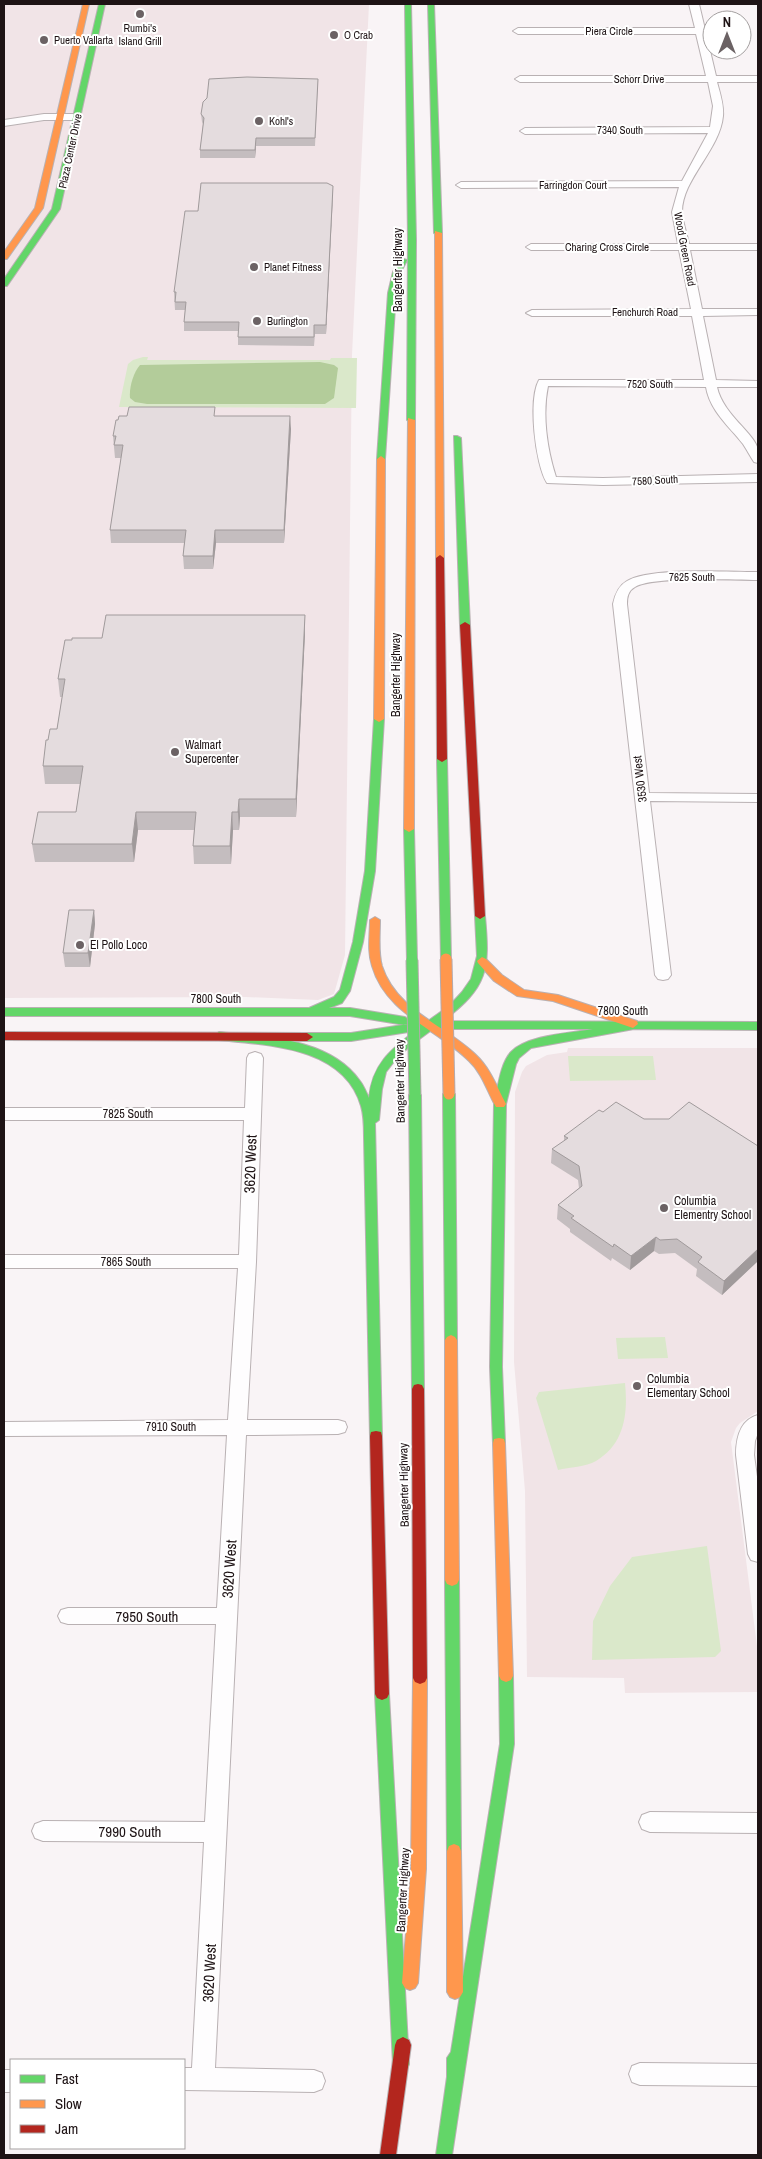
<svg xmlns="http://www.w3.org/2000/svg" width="762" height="2159" font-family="'Archivo Narrow',sans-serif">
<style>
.built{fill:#f1e4e7}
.green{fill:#dae8ca}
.water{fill:#b3cc9a}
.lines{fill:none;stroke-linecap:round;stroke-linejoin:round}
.street-casing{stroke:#b9b1b3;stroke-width:2}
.fast-casing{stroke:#b9b1b3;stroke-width:2}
.slow-casing{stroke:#b9b1b3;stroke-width:2}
.jam-casing{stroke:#b9b1b3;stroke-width:2}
.street{fill:#fefdfe;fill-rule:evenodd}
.fast{fill:#63d668;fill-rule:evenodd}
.slow{fill:#ff974d;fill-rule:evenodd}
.jam{fill:#b3261e;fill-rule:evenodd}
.fast-bridge-casing{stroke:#b5aaad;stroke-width:13;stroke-linecap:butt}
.slow-bridge-casing{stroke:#b5aaad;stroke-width:13;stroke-linecap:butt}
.fast-bridge{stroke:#63d668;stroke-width:11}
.slow-bridge{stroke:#ff974d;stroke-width:11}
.wall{fill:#c4bdbf}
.shaded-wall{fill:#a09a9b}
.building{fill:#e4dcde;stroke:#a09a9b}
.poi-dot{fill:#6b6264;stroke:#fff;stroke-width:2}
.labels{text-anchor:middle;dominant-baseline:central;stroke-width:4;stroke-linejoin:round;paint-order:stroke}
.far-poi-label{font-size:11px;fill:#1e1315;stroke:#fff;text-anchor:start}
.far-street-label{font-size:11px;fill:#1e1315;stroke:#fff}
.street-label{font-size:12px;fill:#1e1315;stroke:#fff}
.poi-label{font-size:12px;fill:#1e1315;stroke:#fff;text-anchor:start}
.near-street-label{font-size:15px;fill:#1e1315;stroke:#fff}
</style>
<rect width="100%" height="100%" fill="#f9f4f6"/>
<!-- built -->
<path class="built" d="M4,4H369L352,355L345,955L334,994L318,1000L246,997L4,998Z
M568,1048H758V1411L740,1423L736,1428L731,1442L758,1654V1692L625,1693L624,1678L527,1677L525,1491L514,1362L515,1092L522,1072L526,1066L547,1055L567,1052Z"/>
<!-- green -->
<path class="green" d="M143,357H148L147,360H330L331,358H357L356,408L119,407L128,364L133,360Z
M568,1056H653L656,1080L570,1081Z
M665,1337L668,1358L618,1359L616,1338Z
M625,1383C628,1413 625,1444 596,1461C586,1467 569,1467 558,1470L536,1398L539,1392Z
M707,1546L721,1651L715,1657L592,1660L593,1621L610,1586L632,1557Z"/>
<!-- water -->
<path class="water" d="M320,362L334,365L338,368L334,398L325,404H147L135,402L130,398C129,388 133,373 140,365Z"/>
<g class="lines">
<!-- street casing -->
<g class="street-casing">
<path id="street" d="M689,4H699L716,76H758V82H717C720,93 724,105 723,116C720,150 681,180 682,213C683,223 687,234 689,244H758V250H690L702,309H758V315L703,316L716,380L758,381V387H717C723,415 755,433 758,450C759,454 758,459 758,463L754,462C750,456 747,450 743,444C729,426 710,411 706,387L548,386C542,415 547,449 556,477L603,478L758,474V482L603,485L547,483C535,464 528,399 539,380H704L692,316H532L526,313L532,310L691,309L679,250H531L526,247L531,244H678L672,212L679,187L461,188L456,185L461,182L682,181L708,133L525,134L520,131L525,128L710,127L713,106L708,82H520L515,79L520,76H706L696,34H518L513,31L518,28H695Z
M44,114H77L82,117L77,120H44L4,126V120Z
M758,572V580C733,580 652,576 635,587C628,591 627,597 627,604L649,793L758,794V802L650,801L671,975L668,979L663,980L658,979L655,975L613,604C615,595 618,586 627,581C649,567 728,572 758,572Z
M255,1052L261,1054L263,1058L256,1262L247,1420H338L345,1422L347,1427L345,1432L338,1434L246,1435L215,2068L314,2070L322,2073L325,2081L322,2089L314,2092L184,2090V2068H192L204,1842L43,1841L35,1838L32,1831L35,1824L43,1821L205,1822L216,1624H68L61,1622L58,1616L61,1610L68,1608H217L227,1435L4,1436V1422L228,1420L238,1268H4V1255H239L244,1120H4V1108H245L247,1058L249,1054Z
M758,1415V1433L755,1441L754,1455L758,1484V1562L751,1560L748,1554L736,1455C736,1438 740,1420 758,1415Z
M650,1812L758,1813V1833L650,1832L642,1829L639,1822L642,1815Z
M640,2063L758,2064V2086L640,2085L632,2082L629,2074L632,2066Z
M4,2070H11V2092H4Z"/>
</g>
<!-- fast casing -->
<g class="fast-casing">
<path id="fast" d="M99,4H105L60,209L7,286H4V279L52,209Z
M405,4H411L416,240L415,420L411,422L407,420L408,240Z
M428,4H434L442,233L438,235L434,233Z
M400,258L407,260L401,272L396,293L385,459L381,462L377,459L388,293L393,272Z
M454,436H457L461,438L470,625L465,628L460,625Z
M379,716L384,719L375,871L363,942L350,991L342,1003L329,1008H350L405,1017L410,1021L409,1024L405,1025L350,1016H4V1008H309L334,997L340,990L353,942L365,871L374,719Z
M442,756L447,759L451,959L446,963L441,959L437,759Z
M409,826L414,829L417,960L412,964L407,960L404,829Z
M480,913L485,916C490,970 488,987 443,1021L758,1022V1030L634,1029L531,1048L519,1058L516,1064L506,1104L502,1367L505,1443L504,1447L499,1448L494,1447L493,1443L490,1367L494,1104C498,1088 500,1064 511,1052C527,1035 571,1033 593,1029H433L410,1046L396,1059L386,1072L382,1089L379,1120L375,1123L382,1436L381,1440L376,1441L371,1440L370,1436L364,1137C364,1127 364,1116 361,1106C344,1047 269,1045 219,1040L213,1036L219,1032C266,1037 330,1038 360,1081C364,1086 366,1092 369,1098C372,1065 390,1050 415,1031L351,1041H307L301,1037L307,1033H351L428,1021L449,1006L462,992L471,979L477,956L475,916Z
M449,1090L455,1094L457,1340L455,1343H447L445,1340L443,1094Z
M415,1091L421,1095L424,1389L422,1393L418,1394L414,1393L412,1389L409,1095Z
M452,1574L457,1576L459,1580L461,1851L459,1856L454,1858L449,1856L447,1851L445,1580L447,1576Z
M506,1670L511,1672L513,1676L514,1744L452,2155H436L447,2077V2058L451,2052L500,1744L499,1676L501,1672Z
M382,1688L387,1690L389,1694L409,2064L407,2069L401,2072L395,2069L393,2064L375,1694L377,1690Z"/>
</g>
<!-- slow casing -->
<g class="slow-casing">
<path id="slow" d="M83,4H89L43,208L7,259H4V252L35,208Z
M435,231L442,233L444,558L440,561L436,558Z
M408,418L415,420L414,829L409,832L404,829Z
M381,456L385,459L384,719L379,722L374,719L377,459Z
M375,917L380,920C380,935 378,952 382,966C396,1010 445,1025 476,1055C490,1068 497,1087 506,1104L504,1107H496C487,1091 482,1073 469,1061C436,1028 386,1014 372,966C367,951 370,935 370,920Z
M482,957L486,959L502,975L524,990L558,995L637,1021L638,1024L633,1028L553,1001L517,996L494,981L478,963L477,961Z
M451,1335L455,1337L457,1340L459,1580L457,1584L452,1586L447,1584L445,1580V1340L447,1337Z
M499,1438L504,1439L505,1443L513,1676L511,1680L506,1682L501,1680L499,1676L493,1443L494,1439Z
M420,1672L425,1674L427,1678L426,1869L418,1983L415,1988L410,1990L405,1988L402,1983L411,1869L413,1678L415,1674Z
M454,1844L459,1846L461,1851L463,1992L460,1997L455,1999L450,1997L447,1992V1851L449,1846Z"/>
</g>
<!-- jam casing -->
<g class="jam-casing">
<path id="jam" d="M440,555L444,558L447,759L442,762L437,759L436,558Z
M465,622L470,625L485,916L480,919L475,916L460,625Z
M4,1032L307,1033L313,1037L307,1041L4,1040Z
M418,1384L422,1385L424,1389L427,1678L425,1682L420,1684L415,1682L413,1678L412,1389L414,1385Z
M376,1431L381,1432L382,1436L389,1694L387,1698L382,1700L377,1698L375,1694L370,1436L371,1432Z
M403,2037L409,2040L411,2045L396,2155H380L395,2045L397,2040Z"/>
</g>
<!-- street -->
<use href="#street" class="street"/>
<!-- fast -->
<use href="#fast" class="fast"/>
<!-- slow -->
<use href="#slow" class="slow"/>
<!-- jam -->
<use href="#jam" class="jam"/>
<!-- fast-bridge casing -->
<g class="fast-bridge-casing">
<path id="fast-bridge" d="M412,960L415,1095"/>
</g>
<!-- slow-bridge casing -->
<g class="slow-bridge-casing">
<path id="slow-bridge" d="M446,959L449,1094"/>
</g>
<!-- fast-bridge -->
<use href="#fast-bridge" class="fast-bridge"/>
<!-- slow-bridge -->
<use href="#slow-bridge" class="slow-bridge"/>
</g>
<!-- wall -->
<path class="wall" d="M318,79L315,146H256L255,158H200V150L203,124L202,122L201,114Z
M333,186L326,334H315L314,346L238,345V331H184V322L185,310H175L174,292L198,211Z
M215,416L291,429L284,543H216L213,569H184L183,556L184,543H111L110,530L121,458H115L113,436Z
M305,615V633L296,817H240L239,830H233L231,864H194L193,846L194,830H138L134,862H35L32,844L76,812L80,784H45L43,766L48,740L57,729L62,697H60L58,679L72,640L102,638Z
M94,910L95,924L90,967H65L63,953Z
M603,1112L644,1119L758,1146V1261L722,1295L696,1276L697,1269L675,1253L659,1254L654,1251L630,1270L612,1258L611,1261L570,1232V1229L557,1219L558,1205L579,1188L578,1180L551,1163L552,1149L564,1141V1136Z"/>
<!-- shaded-wall -->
<path class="shaded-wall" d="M256,138V146L255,158V150Z
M333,186V194L326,334V325Z
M290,416L291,429L284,543V530Z
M215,530L216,543L213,569V556Z
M305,615V633L296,817V799Z
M239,799L240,817L239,830L238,812Z
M136,812L138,830L134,862L132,844Z
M232,812L233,830L231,864L230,846Z
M94,910L95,924L90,967L88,953Z
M656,1237L654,1251L630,1270L631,1256Z
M758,1249V1261L722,1295L724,1281Z"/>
<!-- building -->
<path class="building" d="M247,77L318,79L315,138H256L255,150H200L204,118L201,114L203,102L207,98L209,79Z
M201,183H327L333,186L326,325H314V337H238L239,322H184L186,302H175L176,292H174L185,211H198Z
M129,407H215L214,416H290L284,530H215L213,556H183L186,530H110L123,445H114L116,436H113L116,420H118L119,416H127Z
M106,615H305L296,799H239L238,812H232L230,846H193L196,812H136L132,844H32L38,812H76L83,766H43L46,740H48L50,729H57L65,679H58L65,640H72V638H102Z
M69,910H94L88,953H63Z
M616,1102L644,1119H669L689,1102L758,1146V1249L724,1281L698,1262L702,1257L677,1239L660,1240L656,1237L631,1256L614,1244L613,1247L571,1218L574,1216L558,1205L582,1186L579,1166L552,1149L568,1138L564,1136L599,1110L603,1112Z"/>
<!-- markers -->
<g class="poi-dot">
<circle cx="140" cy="14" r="5"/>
<circle cx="334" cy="35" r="5"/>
<circle cx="44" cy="40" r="5"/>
<circle cx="259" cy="121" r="5"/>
<circle cx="254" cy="267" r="5"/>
<circle cx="257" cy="321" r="5"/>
<circle cx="175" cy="752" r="5"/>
<circle cx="80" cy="945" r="5"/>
<circle cx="664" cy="1208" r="5"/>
<circle cx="637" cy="1386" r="5"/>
</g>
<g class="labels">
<!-- far-poi labels -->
<g class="far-poi-label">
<text x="140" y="28" text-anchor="middle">Rumbi's<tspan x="140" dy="13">Island Grill</tspan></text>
<text x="344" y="35">O Crab</text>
<text x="54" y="40">Puerto Vallarta</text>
<text x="269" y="121">Kohl's</text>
<text x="264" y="267">Planet Fitness</text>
<text x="267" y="321">Burlington</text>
</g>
<!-- far-street labels -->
<g class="far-street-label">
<text x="609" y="31">Piera Circle</text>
<text x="639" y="79">Schorr Drive</text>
<text x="620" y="130">7340 South</text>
<text transform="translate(70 151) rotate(-78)">Plaza Center Drive</text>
<text x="573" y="185">Farringdon Court</text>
<text x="607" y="247">Charing Cross Circle</text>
<text transform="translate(685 249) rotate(79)">Wood Green Road</text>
<text x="645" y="312">Fenchurch Road</text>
<text x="650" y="384">7520 South</text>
<text transform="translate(655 480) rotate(-3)">7580 South</text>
<text x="692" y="577">7625 South</text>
</g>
<!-- street labels -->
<g class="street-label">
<text transform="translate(398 270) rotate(-90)">Bangerter Highway</text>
<text transform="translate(396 675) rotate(-90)">Bangerter Highway</text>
<text transform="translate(640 779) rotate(-97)">3530 West</text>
<text x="216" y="999">7800 South</text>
<text x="623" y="1011">7800 South</text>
<text transform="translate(400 1081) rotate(-91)">Bangerter Highway</text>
<text x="128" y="1114">7825 South</text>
<text x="126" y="1262">7865 South</text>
<text x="171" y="1427">7910 South</text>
<text transform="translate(404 1485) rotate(-91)">Bangerter Highway</text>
<text transform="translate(403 1890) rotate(-87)">Bangerter Highway</text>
</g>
<!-- poi labels -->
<g class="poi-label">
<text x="185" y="745">Walmart<tspan x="185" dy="14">Supercenter</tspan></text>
<text x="90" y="945">El Pollo Loco</text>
<text x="674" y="1201">Columbia<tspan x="674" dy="14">Elementry School</tspan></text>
<text x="647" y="1379">Columbia<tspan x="647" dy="14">Elementary School</tspan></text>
</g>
<!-- near-street labels -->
<g class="near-street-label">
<text transform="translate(250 1164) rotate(-88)">3620 West</text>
<text transform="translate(229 1569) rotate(-86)">3620 West</text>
<text x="147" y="1616">7950 South</text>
<text x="130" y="1831">7990 South</text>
<text transform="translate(209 1973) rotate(-87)">3620 West</text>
</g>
</g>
<!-- border -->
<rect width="762" height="2159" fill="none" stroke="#1e1315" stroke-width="10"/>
<!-- legend -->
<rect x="10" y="2059" width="175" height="90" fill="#ffffff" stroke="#a5a1a1"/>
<rect x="20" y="2075" width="25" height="8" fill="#63d668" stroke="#a5a1a1"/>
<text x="55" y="2084" font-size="15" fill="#1e1315">Fast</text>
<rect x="20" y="2100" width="25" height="8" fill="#ff974d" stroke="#a5a1a1"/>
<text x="55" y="2109" font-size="15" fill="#1e1315">Slow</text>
<rect x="20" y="2125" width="25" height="8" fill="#b3261e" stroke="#a5a1a1"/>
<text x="55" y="2134" font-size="15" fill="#1e1315">Jam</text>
<!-- north arrow -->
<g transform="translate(727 35)"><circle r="24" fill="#ffffff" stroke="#a5a1a1"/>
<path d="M0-4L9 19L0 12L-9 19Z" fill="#6b6264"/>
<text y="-8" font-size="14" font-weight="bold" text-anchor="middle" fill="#1e1315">N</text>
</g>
</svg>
